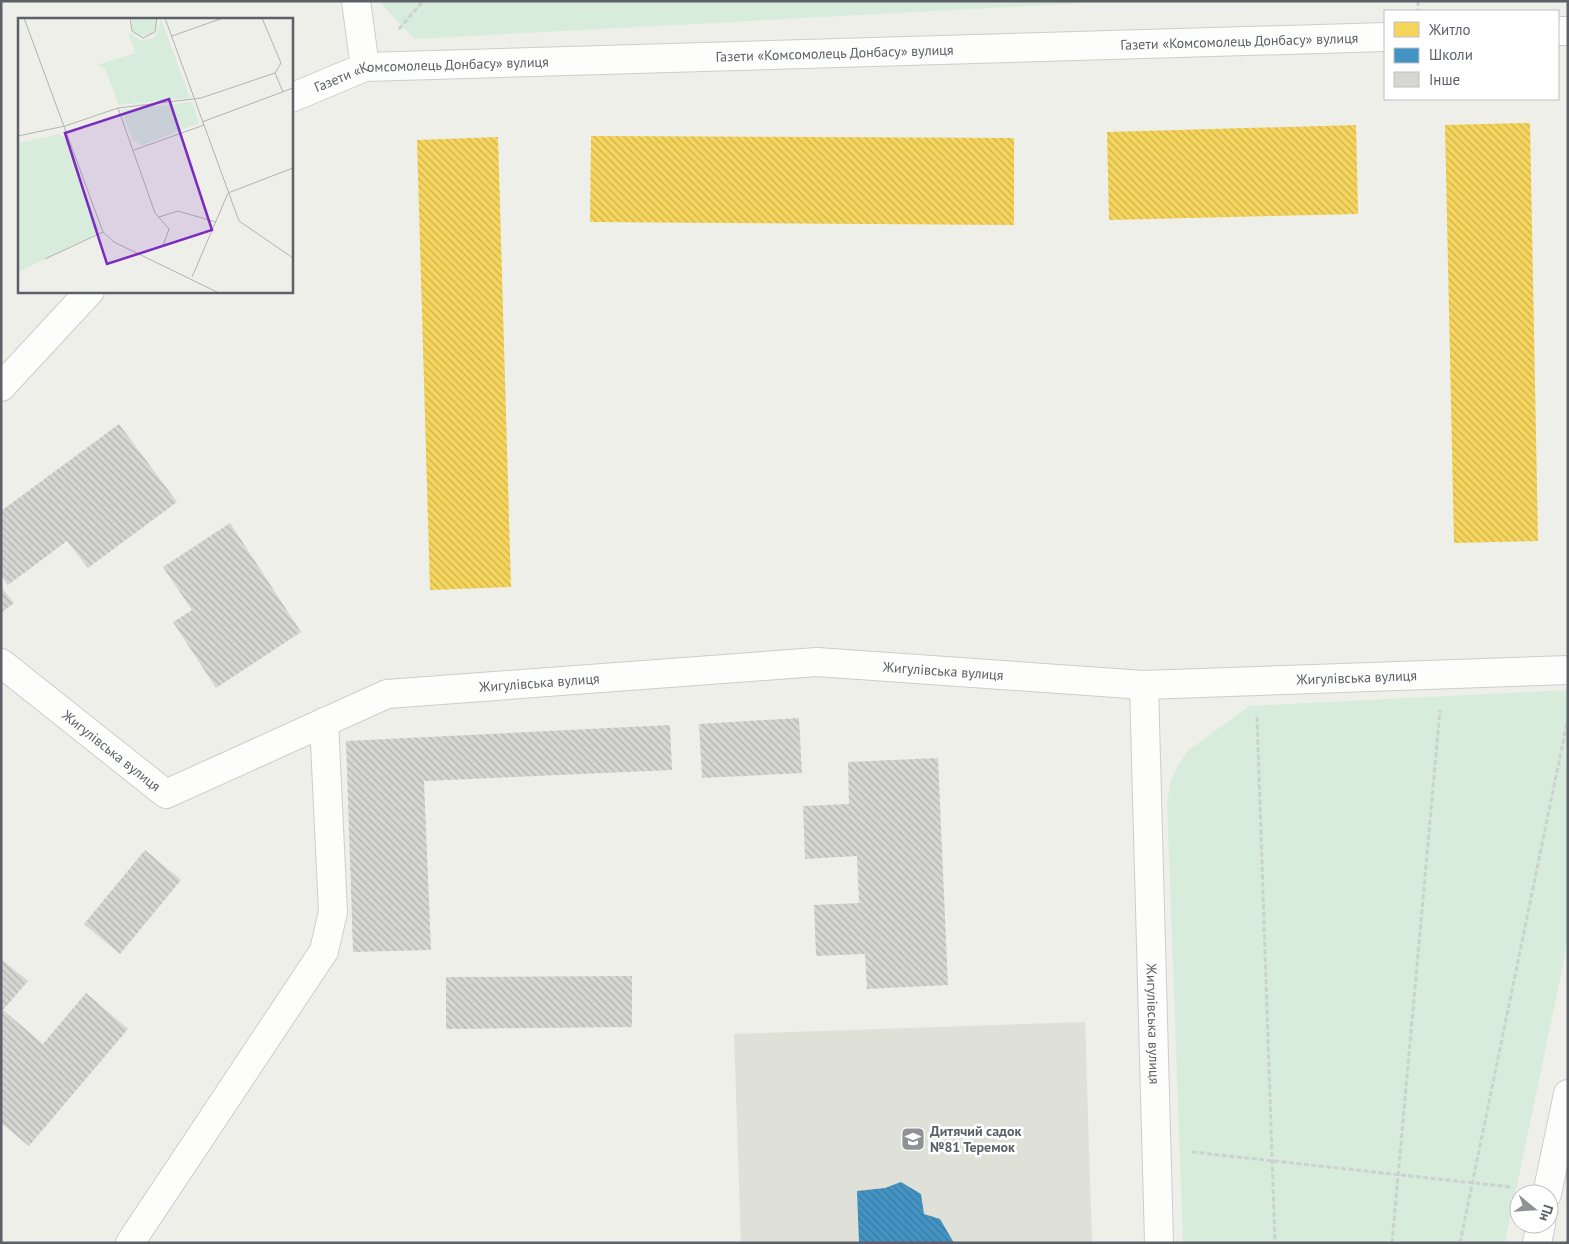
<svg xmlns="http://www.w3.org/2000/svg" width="1569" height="1244" font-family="'PT Sans',sans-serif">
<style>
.education{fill:#dfe0d8}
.park{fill:#d7ecdb}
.homes{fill:url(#homes-back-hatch)}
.schools{fill:url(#schools-back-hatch)}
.building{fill:url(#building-back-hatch)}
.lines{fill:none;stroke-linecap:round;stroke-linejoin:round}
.minor-casing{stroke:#cccdcc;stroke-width:30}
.path{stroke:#cdd1d0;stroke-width:3;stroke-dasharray:5 2.5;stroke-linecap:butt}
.minor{stroke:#fdfdfc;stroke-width:28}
.labels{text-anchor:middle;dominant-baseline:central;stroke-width:5;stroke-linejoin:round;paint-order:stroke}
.street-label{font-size:14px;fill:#5e6069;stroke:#fff}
.poi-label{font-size:14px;font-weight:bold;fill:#5e6069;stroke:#fff;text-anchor:start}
.inset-road{fill:none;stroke:#b1b2b2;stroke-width:1}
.view{fill:#7b2cbf;fill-opacity:0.15;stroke:#7b2cbf;stroke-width:2.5}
.inset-edge{fill:none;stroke:#5e6069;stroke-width:2.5}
</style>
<defs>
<pattern id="homes-back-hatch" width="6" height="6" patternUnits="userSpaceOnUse" patternTransform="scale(1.25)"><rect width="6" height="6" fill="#f6d55c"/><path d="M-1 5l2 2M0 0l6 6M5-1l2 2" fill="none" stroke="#cab050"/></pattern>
<pattern id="schools-back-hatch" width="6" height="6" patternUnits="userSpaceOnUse" patternTransform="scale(1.25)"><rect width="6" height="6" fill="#4393c3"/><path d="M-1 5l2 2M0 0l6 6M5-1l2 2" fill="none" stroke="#3b7ba2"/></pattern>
<pattern id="building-back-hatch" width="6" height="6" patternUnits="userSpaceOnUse" patternTransform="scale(1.25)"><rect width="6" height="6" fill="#d6d6d3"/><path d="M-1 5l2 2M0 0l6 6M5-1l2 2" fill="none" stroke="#b1b1af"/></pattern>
</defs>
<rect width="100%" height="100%" fill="#efefea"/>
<!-- education -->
<path class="education" d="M1085,1022L1092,1243H741L734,1034Z"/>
<!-- park -->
<path class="park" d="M379,1H1121L414,39Z
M1568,690V941L1505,1243H1183L1167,801L1171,781L1178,765L1189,750L1249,706Z"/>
<!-- homes -->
<path class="homes" d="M1530,123L1538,541L1454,543L1445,125Z
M1356,125L1358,214L1109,220L1107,132Z
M591,136L1014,138V225L590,222Z
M498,137L511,587L430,590L417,140Z"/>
<!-- schools -->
<path class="schools" d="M901,1182L921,1194L924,1214L940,1219L954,1243H859L857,1191L885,1188Z"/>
<!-- building -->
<path class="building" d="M119,424L177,502L88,568L67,541L8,585L1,576V511Z
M230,523L301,632L216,688L173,622L192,610L163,567Z
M1,587L14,603L1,613Z
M799,718L802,773L702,778L699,724Z
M670,725L672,770L424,781L431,950L353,952L346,741Z
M938,758L948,985L867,989L865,954L816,956L814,905L859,903L857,856L805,859L803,806L849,804L848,762Z
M145,850L181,880L120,954L84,924Z
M1,959L28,981L3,1010L43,1044L86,993L128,1029L29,1146L1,1123Z
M632,976V1027L446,1029V977Z"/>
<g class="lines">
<!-- minor casing -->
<g class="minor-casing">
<g id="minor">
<path d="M356,1L365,67"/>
<path d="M1558,31H1568"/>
<path id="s1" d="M291,98L365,67L1385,37"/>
<path d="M1,387L90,291"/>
<path id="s2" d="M1,663L166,794L387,694L817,662L1144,685L1568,670"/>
<path id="s3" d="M1144,685L1159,1243"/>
<path d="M1547,1194L1568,1094"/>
<path d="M130,1243L324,951L333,912L324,722"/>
<path d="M1537,1243L1541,1224"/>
</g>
</g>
<!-- path -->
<path class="path" d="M1418,1V11
M399,29L423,1
M1257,717L1275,1243
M1192,1152L1511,1187
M1392,1243L1440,710
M1460,1243L1568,718"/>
<!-- minor -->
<use href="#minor" class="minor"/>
</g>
<!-- icons -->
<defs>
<g id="school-square" transform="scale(1.25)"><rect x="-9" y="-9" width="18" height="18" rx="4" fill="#919296" stroke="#fff"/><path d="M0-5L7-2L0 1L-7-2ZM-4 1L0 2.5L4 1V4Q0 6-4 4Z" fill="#fff"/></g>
</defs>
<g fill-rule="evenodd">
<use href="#school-square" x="913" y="1139"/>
</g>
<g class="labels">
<!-- street labels -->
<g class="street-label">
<text stroke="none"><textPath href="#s1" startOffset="955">Газети «Комсомолець Донбасу» вулиця</textPath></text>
<text stroke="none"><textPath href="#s1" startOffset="550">Газети «Комсомолець Донбасу» вулиця</textPath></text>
<text stroke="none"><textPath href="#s1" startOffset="145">Газети «Комсомолець Донбасу» вулиця</textPath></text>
<text stroke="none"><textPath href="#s2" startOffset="1011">Жигулівська вулиця</textPath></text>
<text stroke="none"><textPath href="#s2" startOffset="1425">Жигулівська вулиця</textPath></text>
<text stroke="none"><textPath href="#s2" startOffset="606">Жигулівська вулиця</textPath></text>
<text stroke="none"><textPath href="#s2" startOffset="141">Жигулівська вулиця</textPath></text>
<text stroke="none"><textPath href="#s3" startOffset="339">Жигулівська вулиця</textPath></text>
</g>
<!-- poi labels -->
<g class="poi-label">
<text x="930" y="1131">Дитячий садок<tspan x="930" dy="16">№81 Теремок</tspan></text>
</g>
</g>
<!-- overview -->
<g transform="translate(18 18)">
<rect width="275" height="275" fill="#efefea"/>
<path d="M114,0H138L139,9L134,16L121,18L114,13Z" fill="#d7ecdb"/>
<path d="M143,1L172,80L101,87L87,51L79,47L117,35L110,14L121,22L133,21L138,17ZM174,84L181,105L125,127L115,123L103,92ZM41,116L46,119L81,211L79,216L0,254V125Z" fill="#d7ecdb"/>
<path class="inset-road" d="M6,0L85,214L96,224L201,275M112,0L114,13L125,20L137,14L139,0M147,0L221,203L275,240M244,0L263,45L257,55L265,74M154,18L205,0M100,90L137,195L151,211L145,228M184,104L275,70M0,118L47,108L100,90L183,80L257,55M116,132L186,107M141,199L160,193L198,204M27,241L85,214M174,259L210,175L275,150"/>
<path class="view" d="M151,81L194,212L89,246L47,115Z"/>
<rect width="275" height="275" class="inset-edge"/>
</g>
<!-- border -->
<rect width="1569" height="1244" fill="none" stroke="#5e6069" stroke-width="5"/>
<!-- legend -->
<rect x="1384" y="10" width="175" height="90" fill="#ffffff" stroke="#bfbfc3"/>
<rect x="1394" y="22" width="25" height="15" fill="#f6d55c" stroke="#bfbfc3"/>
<text x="1429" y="35" font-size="15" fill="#5e6069">Житло</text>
<rect x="1394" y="48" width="25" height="15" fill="#4393c3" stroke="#bfbfc3"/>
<text x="1429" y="60" font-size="15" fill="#5e6069">Школи</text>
<rect x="1394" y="72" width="25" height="15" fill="#d6d6d3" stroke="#bfbfc3"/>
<text x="1429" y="85" font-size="15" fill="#5e6069">Інше</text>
<!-- north arrow -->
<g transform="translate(1534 1209) rotate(108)"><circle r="24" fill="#ffffff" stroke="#bfbfc3"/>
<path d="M0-4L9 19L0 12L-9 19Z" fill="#919296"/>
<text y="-8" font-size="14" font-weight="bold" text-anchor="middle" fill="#5e6069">Пн</text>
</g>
</svg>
